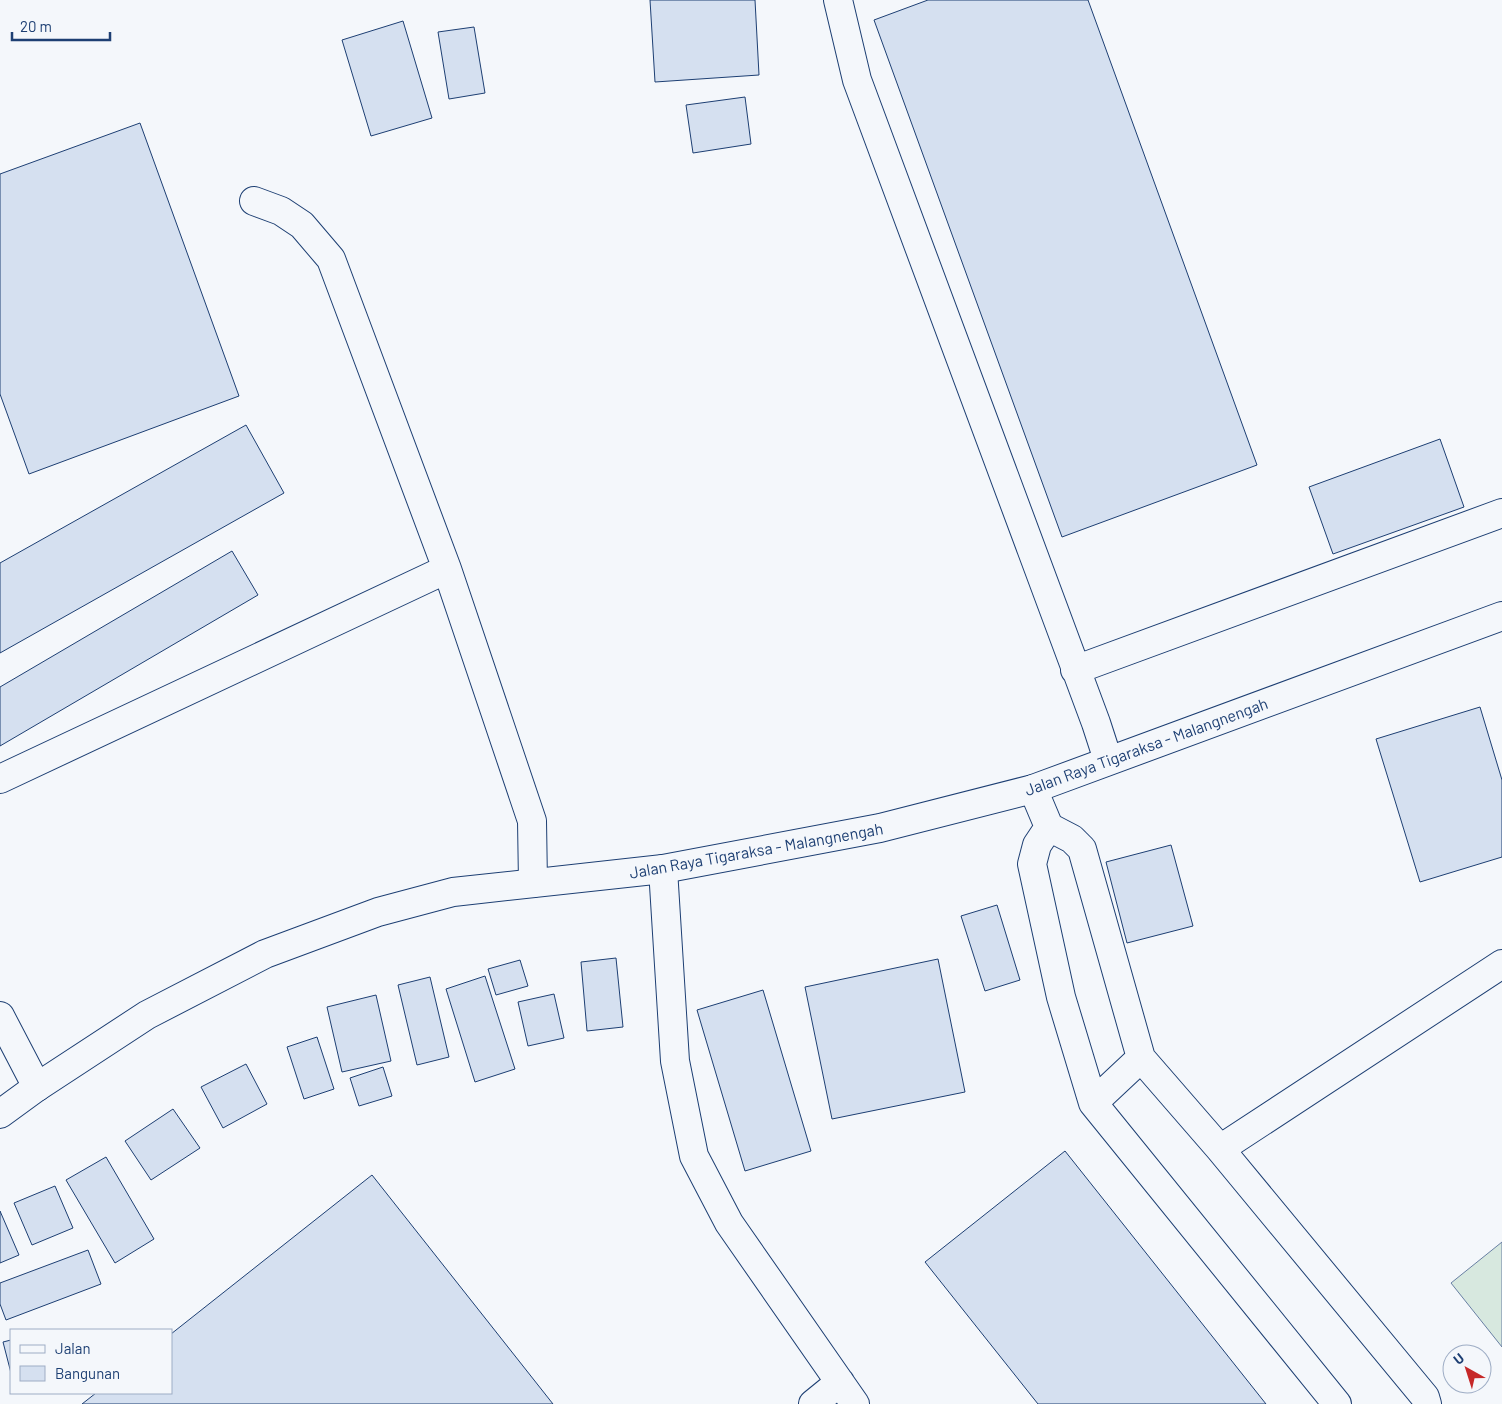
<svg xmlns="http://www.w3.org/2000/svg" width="1502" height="1404" font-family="Barlow,sans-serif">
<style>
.green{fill:#d7e8df;stroke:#687fa3}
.building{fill:#d5e0f0;stroke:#1d3f73}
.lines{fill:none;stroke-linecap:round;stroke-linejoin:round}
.minor-casing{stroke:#1d3f73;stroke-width:30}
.major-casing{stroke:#1d3f73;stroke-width:30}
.minor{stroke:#f4f7fb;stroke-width:28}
.major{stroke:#f4f7fb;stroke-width:28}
.labels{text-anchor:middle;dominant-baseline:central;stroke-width:4;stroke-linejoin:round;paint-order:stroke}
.street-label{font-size:16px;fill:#1d3f73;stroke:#f4f7fb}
</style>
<rect width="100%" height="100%" fill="#f4f7fb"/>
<!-- green -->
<path class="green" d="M1502,1242V1347L1451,1283Z"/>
<!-- building -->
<path class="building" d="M650,0H755L759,75L655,82Z
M928,0H1088L1257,465L1062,537L874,20Z
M403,21L432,118L371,136L342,40Z
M474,27L485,93L449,99L438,32Z
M745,97L751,144L693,153L686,105Z
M140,123L239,396L29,474L0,394V174Z
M246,425L284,493L0,653V563Z
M1440,439L1464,507L1333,554L1309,487Z
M232,551L258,595L0,746V687Z
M1480,707L1502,780V857L1420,882L1376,739Z
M1171,845L1193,926L1127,943L1106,862Z
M997,905L1020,980L985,991L961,916Z
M616,958L623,1027L587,1031L581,962Z
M938,959L965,1092L832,1119L805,987Z
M520,960L528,986L496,995L488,969Z
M485,976L515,1069L475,1082L446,989Z
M430,977L449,1057L417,1065L398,985Z
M763,990L811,1151L745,1171L697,1010Z
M554,994L564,1038L528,1046L518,1002Z
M376,995L391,1061L342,1072L327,1007Z
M317,1037L334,1089L304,1099L287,1047Z
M246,1064L267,1104L223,1128L201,1087Z
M383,1067L392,1096L359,1106L350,1078Z
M173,1109L200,1148L151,1180L125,1141Z
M1065,1151L1266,1404H1038L925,1262Z
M106,1157L154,1239L115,1263L66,1180Z
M372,1175L553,1404H82L96,1393H171V1334Z
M55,1186L73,1228L32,1245L14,1203Z
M0,1211L19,1255L0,1263Z
M88,1250L101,1284L6,1320L0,1304V1283Z
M11,1340V1373L3,1342Z"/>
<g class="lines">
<!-- minor casing -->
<g class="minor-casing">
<path id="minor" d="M838,0L857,80L1096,723L1108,760
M254,201L281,211L302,225L331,259L447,569L532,821L533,883
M1075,670L1502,513
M0,779L447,569
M1033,789L1049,827L1072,839L1082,849L1141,1058L1220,1149L1425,1397L1427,1404
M1049,827L1037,845L1032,864L1061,997L1093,1103L1337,1404
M663,869L675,1061L694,1156L729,1223L855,1404
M0,1016L37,1087
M1093,1103L1141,1058
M1220,1149L1502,964
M813,1404L840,1382"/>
</g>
<!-- major casing -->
<g class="major-casing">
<path id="major" d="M0,1114L37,1087L147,1015L265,954L378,912L453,892L663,869L880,828L1033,789L1502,616"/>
</g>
<!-- minor -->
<use href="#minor" class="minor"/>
<!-- major -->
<use href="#major" class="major"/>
</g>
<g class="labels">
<!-- street labels -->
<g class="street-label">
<text transform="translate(1146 746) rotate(-20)">Jalan Raya Tigaraksa - Malangnengah</text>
<text transform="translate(756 850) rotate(-10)">Jalan Raya Tigaraksa - Malangnengah</text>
</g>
</g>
<!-- legend -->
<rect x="10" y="1329" width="162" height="65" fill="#f4f7fb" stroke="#9eadc5"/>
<rect x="20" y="1345" width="25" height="8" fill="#f4f7fb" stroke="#9eadc5"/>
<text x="55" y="1354" font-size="15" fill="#1d3f73">Jalan</text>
<rect x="20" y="1366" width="25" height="15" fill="#d5e0f0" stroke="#9eadc5"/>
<text x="55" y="1379" font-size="15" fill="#1d3f73">Bangunan</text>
<!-- north arrow -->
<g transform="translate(1467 1369) rotate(321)"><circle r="24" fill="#f4f7fb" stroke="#9eadc5"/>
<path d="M0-4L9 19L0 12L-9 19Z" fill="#c62828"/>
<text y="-8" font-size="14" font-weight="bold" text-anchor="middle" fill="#1d3f73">U</text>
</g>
<!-- scale -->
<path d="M12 32v8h98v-8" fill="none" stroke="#1d3f73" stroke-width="2.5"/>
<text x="20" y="32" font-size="15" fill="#1d3f73" stroke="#f4f7fb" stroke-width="4" paint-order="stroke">20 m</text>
</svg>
